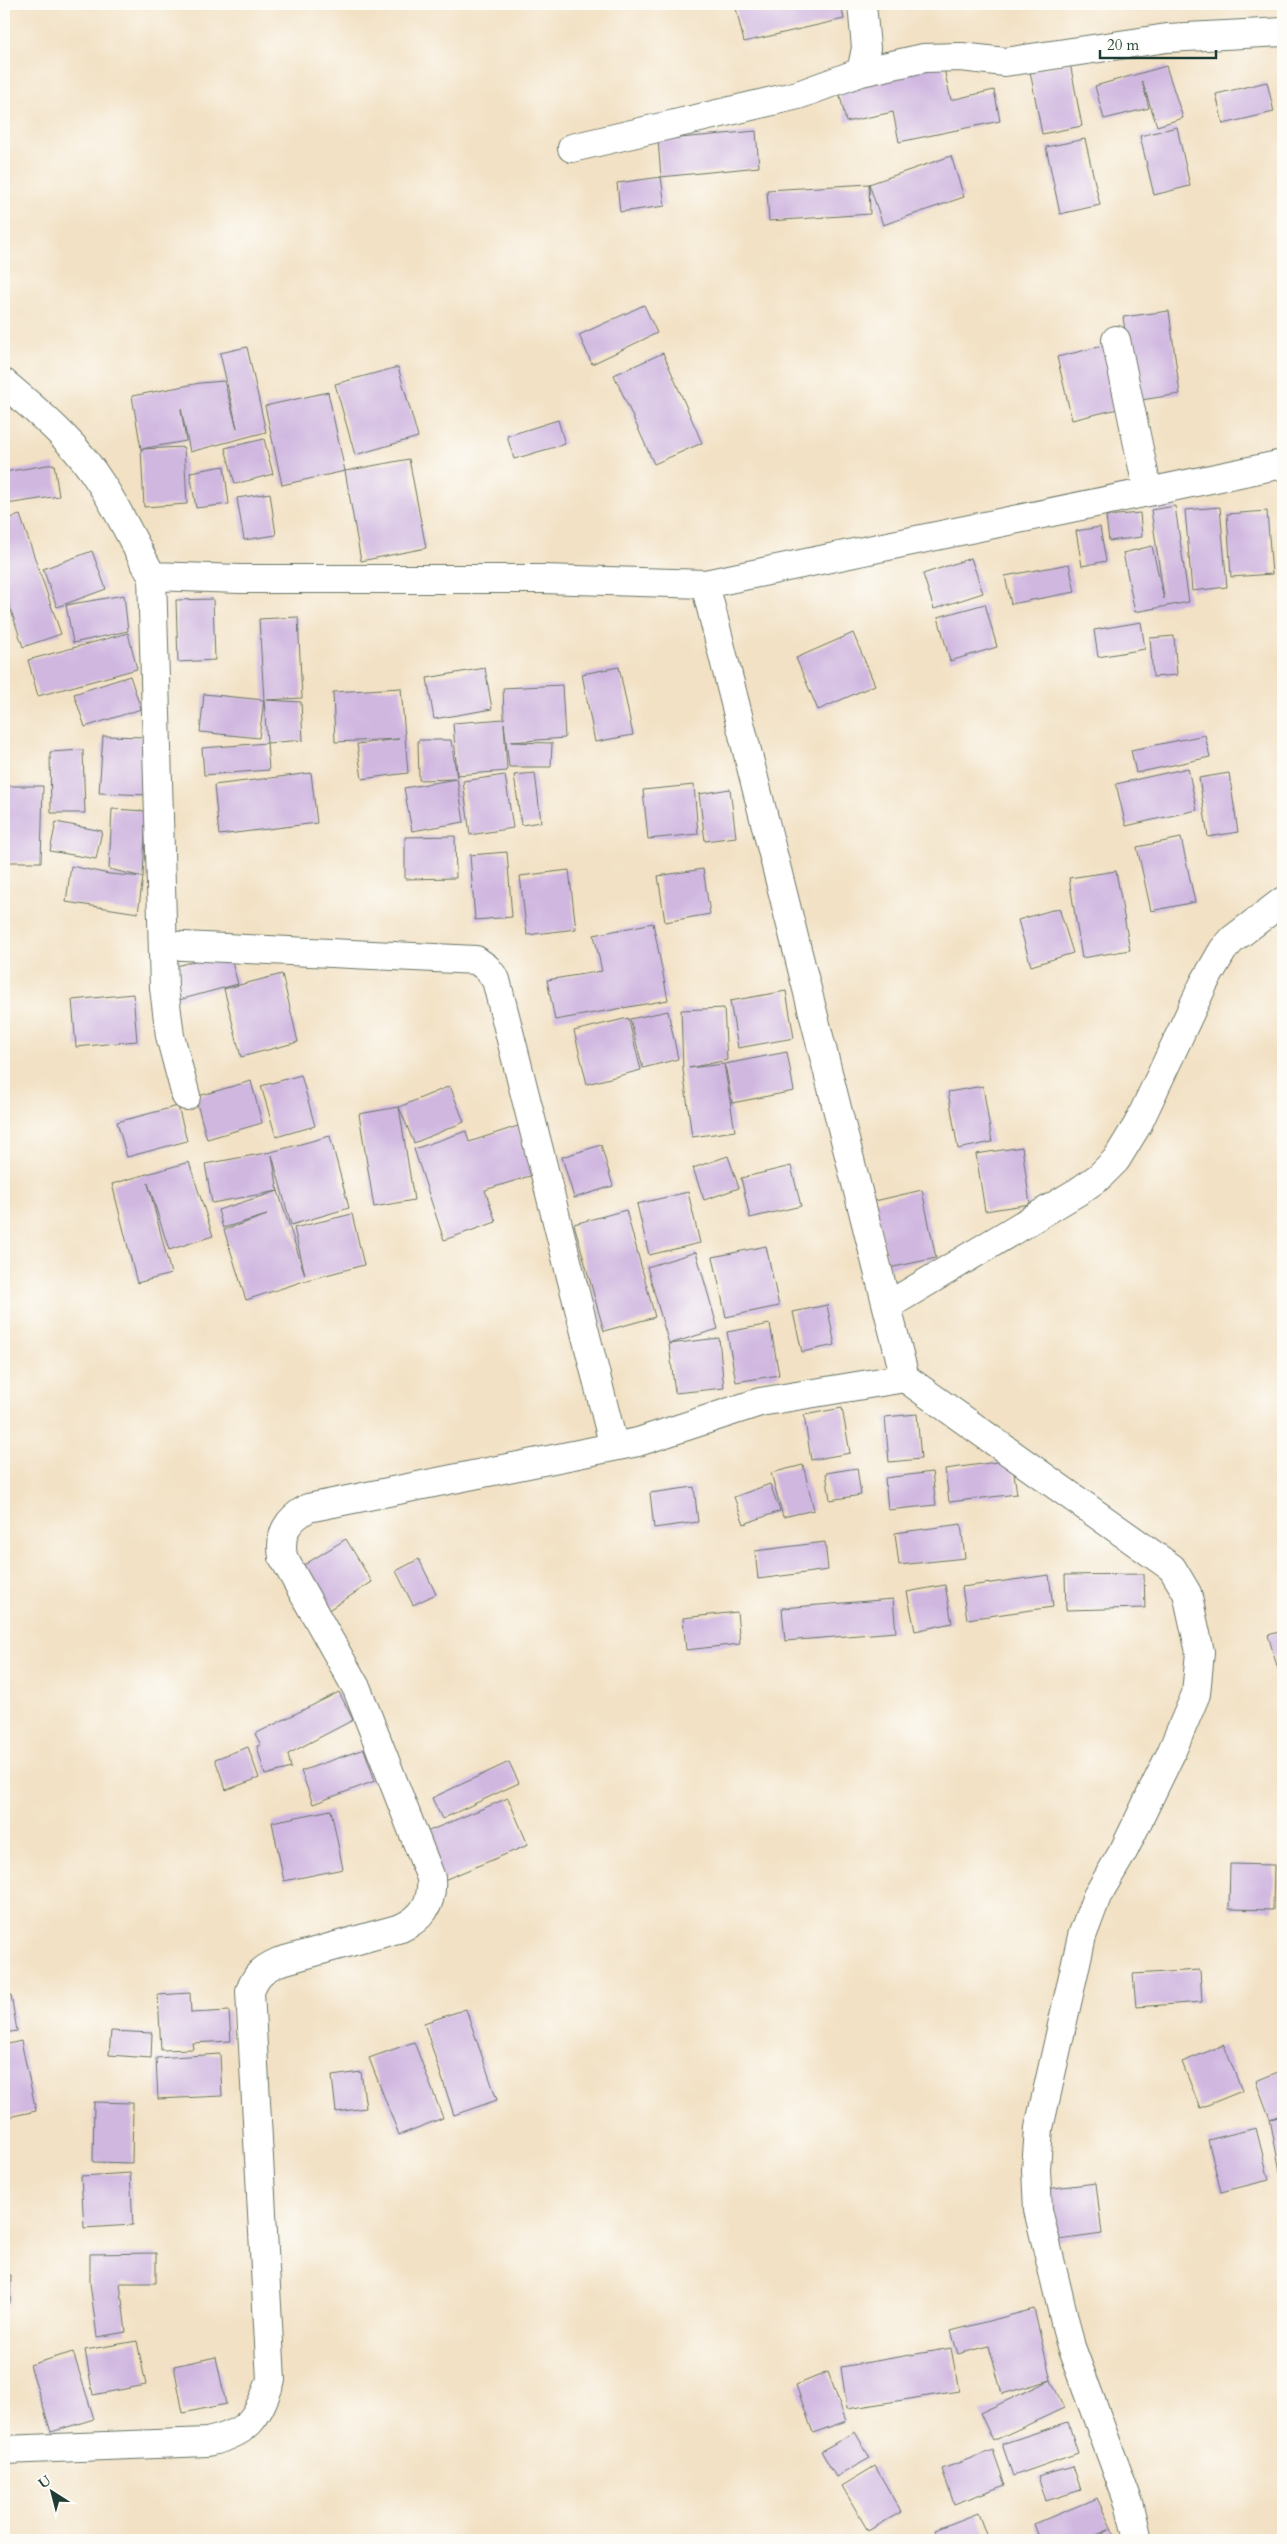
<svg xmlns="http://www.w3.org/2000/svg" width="1287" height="2544" font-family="Cardo,serif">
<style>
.building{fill:#d0b7e0}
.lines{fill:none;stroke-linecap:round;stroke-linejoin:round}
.minor-casing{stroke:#697666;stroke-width:30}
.minor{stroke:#fff;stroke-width:28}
</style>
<rect width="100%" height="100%" fill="#fdfcf7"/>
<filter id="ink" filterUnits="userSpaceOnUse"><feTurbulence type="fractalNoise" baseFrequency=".02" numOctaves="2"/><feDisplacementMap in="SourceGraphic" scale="10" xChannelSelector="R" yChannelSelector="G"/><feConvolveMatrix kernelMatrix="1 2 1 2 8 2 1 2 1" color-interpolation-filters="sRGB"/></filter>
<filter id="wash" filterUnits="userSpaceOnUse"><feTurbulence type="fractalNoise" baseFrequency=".0096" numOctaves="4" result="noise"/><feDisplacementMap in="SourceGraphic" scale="20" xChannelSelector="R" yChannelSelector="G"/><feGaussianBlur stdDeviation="1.12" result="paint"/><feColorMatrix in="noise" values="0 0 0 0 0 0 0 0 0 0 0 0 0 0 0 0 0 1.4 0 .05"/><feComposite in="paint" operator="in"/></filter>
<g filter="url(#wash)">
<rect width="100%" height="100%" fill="#f2e1c4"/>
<g id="blocks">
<!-- building -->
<path class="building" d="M735,4H841L844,19L744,42Z
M942,60L951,100L994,90L1000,121L899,142L893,112L846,122L837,82Z
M1070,63L1082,126L1042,134L1030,71Z
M1166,66L1183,118L1157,126L1142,81L1149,108L1104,119L1095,86Z
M1267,82L1274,112L1223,124L1216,94Z
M1177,127L1190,186L1154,195L1140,136Z
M756,131L759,167L661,177L665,206L620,212L617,183L661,177L658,140Z
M1085,139L1100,205L1060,214L1046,147Z
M951,156L964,197L883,225L869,184L870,214L769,221L767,190L869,184Z
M644,305L657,333L592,364L579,335Z
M1169,311L1180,394L1135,401L1123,317Z
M1111,344L1126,407L1072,420L1057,357Z
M247,347L266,432L190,452L181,409L186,441L141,449L132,396L200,383L224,381L237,428L220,353Z
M663,353L702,443L654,464L614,375Z
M398,367L418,437L355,455L335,384Z
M328,392L345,471L282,485L265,406Z
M558,420L565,444L514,459L507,436Z
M264,439L273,474L235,484L225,448Z
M184,447L187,504L144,507L141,449Z
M409,459L426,548L361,561L345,471Z
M54,464L59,496L7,504L4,472Z
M224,466L229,504L196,508L190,472Z
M270,493L276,535L244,540L237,498Z
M1175,506L1189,602L1135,612L1123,553L1152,546L1164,599L1151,510Z
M1220,507L1227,587L1192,591L1185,510Z
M1267,511L1272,574L1231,577L1227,514Z
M1140,513L1142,537L1109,541L1106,516Z
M20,515L61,634L23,647L4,589V520Z
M1100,527L1106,561L1082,566L1076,531Z
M92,551L106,589L57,607L43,569Z
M971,558L983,593L934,609L923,574Z
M1069,564L1075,592L1011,604L1005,576Z
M124,595L128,631L73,643L66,605Z
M213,599L215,660L178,662L176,600Z
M985,604L997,647L950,661L938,617Z
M298,617L302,698L266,700L301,702L303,740L267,743L264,700L259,738L200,732L204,694L264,700L259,619Z
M1141,622L1145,649L1098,657L1094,630Z
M128,633L137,669L38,696L28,660Z
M853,633L875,685L818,710L796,658Z
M1174,636L1177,675L1153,677L1150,638Z
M619,667L633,735L595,742L582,674Z
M485,668L492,709L434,719L427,678Z
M130,676L141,709L85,727L74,694Z
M562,685L565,738L511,742L552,743L551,767H509L504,723L507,771L457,775L453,723L504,719L503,688Z
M401,688L408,773L362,779L357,744L399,739L335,742L333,692Z
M1205,735L1210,757L1136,773L1131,750Z
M103,736L150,737L148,795L99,793Z
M418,740H451L464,822L412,831L404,788L456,779L419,780Z
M267,743L269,770L204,775L202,748Z
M83,750L85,813H51L50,752Z
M1188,768L1197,810L1126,826L1116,784Z
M311,773L317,823L219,835L214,785Z
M535,773L541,822L521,825L514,775Z
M1229,773L1238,832L1208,837L1199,778Z
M505,775L513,828L470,835L463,781Z
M694,785L698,834L648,839L643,790Z
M4,786H43L41,862H4Z
M730,789L736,837L705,841L699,794Z
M112,809L146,811L143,877L109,869Z
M56,822L102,831L96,859L50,851Z
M455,836L456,878L405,879V837Z
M1181,838L1195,902L1151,911L1137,847Z
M507,852L512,917L475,920L470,855Z
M71,866L109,874L143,877L138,913L66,902Z
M703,869L710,914L665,922L658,876Z
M569,870L576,929L527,935L520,876Z
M1116,871L1130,950L1082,958L1069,878Z
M1059,908L1073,953L1031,966L1018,920Z
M653,923L668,1000L555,1020L547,980L602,971L594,935Z
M229,951L238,984L179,1000L170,968Z
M282,974L298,1042L241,1057L224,989Z
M786,991L794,1038L738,1048L730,1001Z
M133,994L137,1041L76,1047L72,1000Z
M724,1008L727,1060L689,1068L724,1064L735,1131L692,1137L683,1070L681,1010Z
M668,1011L678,1059L643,1068L630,1019Z
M628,1018L641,1070L587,1084L574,1031Z
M787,1052L794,1091L732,1103L725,1064Z
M301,1075L315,1126L276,1137L261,1086Z
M251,1081L262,1123L207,1139L195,1097Z
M450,1086L464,1122L414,1143L399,1107L414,1200L374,1207L359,1114L399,1107Z
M983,1086L992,1142L958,1149L948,1092Z
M178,1106L187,1141L127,1157L117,1122Z
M518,1126L533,1175L485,1190L496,1222L444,1240L414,1149L466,1131L469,1142Z
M330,1136L349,1208L291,1225L272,1155L278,1191L212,1203L205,1164L271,1152Z
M601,1145L613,1186L574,1198L562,1157Z
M1022,1147L1030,1204L985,1211L976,1154Z
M728,1156L739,1188L704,1200L693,1168Z
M189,1162L213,1236L169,1250L148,1183L171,1274L137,1283L112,1184Z
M791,1166L801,1206L750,1218L741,1178Z
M922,1190L936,1258L889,1268L875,1201Z
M278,1191L305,1275L294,1228L352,1214L364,1265L307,1280L246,1300L224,1230L267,1215L223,1228L218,1210Z
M688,1192L700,1243L649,1255L637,1204Z
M626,1210L655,1317L604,1331L574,1224Z
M766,1246L779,1306L726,1317L713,1257Z
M696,1252L718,1329L669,1344L719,1338L724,1388L675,1393L669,1344L647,1267Z
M827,1305L835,1345L802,1352L793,1312Z
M770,1324L779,1375L736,1382L727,1332Z
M842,1408L850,1453L811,1460L804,1415Z
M917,1414L921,1459L889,1462L885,1417Z
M1012,1460L1017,1494L949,1502L945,1469Z
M803,1465L814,1510L783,1517L771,1473Z
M857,1468L861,1495L830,1500L826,1473Z
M932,1472L936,1505L888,1510L885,1478Z
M770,1484L780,1511L744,1524L734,1497Z
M694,1487L698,1522L654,1528L650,1493Z
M961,1524L965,1558L899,1565L895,1533Z
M346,1539L372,1582L327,1611L299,1568Z
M825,1542L828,1570L758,1579L755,1551Z
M419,1559L436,1594L413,1605L396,1571Z
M1144,1574L1145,1608L1066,1610L1065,1575Z
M1049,1575L1053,1607L967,1619L962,1587Z
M945,1585L952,1623L915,1631L907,1592Z
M893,1599L896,1632L785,1641L782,1608Z
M737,1612L740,1644L686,1650L683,1618Z
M1283,1631V1675L1280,1676L1268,1635Z
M339,1692L353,1720L288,1754L291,1768L265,1775L257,1746L261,1745L255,1734Z
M248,1747L259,1778L226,1790L215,1759Z
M364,1749L375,1781L313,1804L301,1771Z
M509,1762L519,1783L442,1819L432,1798Z
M508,1798L528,1845L444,1880L424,1833Z
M331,1810L343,1869L284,1881L272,1822Z
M1230,1864L1274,1865L1273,1910L1229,1909Z
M1200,1970L1202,2002L1136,2007L1133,1974Z
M190,1993L191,2013L229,2011L231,2041L192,2043L193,2049L161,2050L158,1995Z
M11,1995L17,2031L4,2033V1996Z
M466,2009L497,2100L454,2115L424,2023Z
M111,2031L152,2033L151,2058L109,2055Z
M21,2041L36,2111L4,2118V2045Z
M414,2042L443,2118L399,2135L369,2058Z
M1224,2045L1242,2091L1200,2108L1182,2062Z
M220,2054L222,2096L158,2099L156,2058Z
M1283,2070V2114L1270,2119L1256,2081Z
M361,2072L366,2108L336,2112L332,2076Z
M94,2102L133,2103L132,2163L93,2162Z
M1283,2116V2182H1282L1270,2119Z
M1256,2128L1269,2180L1221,2192L1208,2140Z
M130,2173L133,2225L84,2228L81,2176Z
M1096,2183L1102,2234L1052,2241L1045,2189Z
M156,2253V2283H120L126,2332L97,2337L90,2283V2254Z
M4,2275H11L10,2303H4Z
M1034,2309L1051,2380L1002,2394L989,2346L958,2354L951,2331Z
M137,2341L146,2385L93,2395L85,2350Z
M951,2348L959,2391L847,2409L841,2367Z
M73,2352L94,2419L51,2432L30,2365Z
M216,2357L226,2404L183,2413L174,2366Z
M828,2372L846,2421L813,2433L796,2385Z
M1051,2380L1064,2408L993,2441L980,2413Z
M1068,2422L1078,2453L1013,2476L1002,2444Z
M855,2432L870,2458L836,2477L821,2451Z
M993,2450L1005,2485L954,2504L942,2469Z
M875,2466L901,2512L868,2531L842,2486Z
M1073,2466L1081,2490L1046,2501L1038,2476Z
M1097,2498L1117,2540H1092L1111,2529L1084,2540H1040L1034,2524Z
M978,2513L988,2540H939L935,2530Z"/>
</g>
</g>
<g filter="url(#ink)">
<use href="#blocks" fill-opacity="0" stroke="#697666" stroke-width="1"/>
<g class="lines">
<!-- minor casing -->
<g class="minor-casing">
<path id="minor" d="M861,72L924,58L961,57L1005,62L1167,38L1283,32
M572,148L798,95L861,72L866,48L862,4
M1116,340L1148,492
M4,383C24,400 46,418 64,437C103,475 126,529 152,576L240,579H543L705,584L1283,464
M152,576L164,988L170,1036L186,1096
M705,584L905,1378L1172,1568L1187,1593L1200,1652L1196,1694L1171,1753L1124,1850L1097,1896L1082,1936L1039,2128L1036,2169L1038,2210L1071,2347L1130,2506L1138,2540
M163,945L476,960L487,968L496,980L614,1447
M887,1306L1079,1191L1099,1177L1116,1160L1138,1124L1204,983L1223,950L1233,939L1283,901
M4,2450L207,2442C249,2433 257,2419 271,2380L250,1991C256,1974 263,1969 278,1962L401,1928C423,1918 433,1902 431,1878L357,1689L283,1557C279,1533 287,1520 308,1508L638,1442L760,1402L905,1378"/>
</g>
<!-- minor -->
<use href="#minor" class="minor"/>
</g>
</g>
<!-- margin -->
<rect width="1287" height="2544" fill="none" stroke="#fdfcf7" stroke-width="20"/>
<!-- north arrow -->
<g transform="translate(52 2492) rotate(324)" stroke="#fdfcf7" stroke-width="4" paint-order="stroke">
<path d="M0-4L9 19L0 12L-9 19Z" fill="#1f3d34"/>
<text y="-8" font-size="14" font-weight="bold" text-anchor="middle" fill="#1f3d34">U</text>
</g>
<!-- scale -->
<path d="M1100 50v8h116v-8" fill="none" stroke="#1f3d34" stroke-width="2.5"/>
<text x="1107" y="50" font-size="15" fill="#1f3d34" stroke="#fdfcf7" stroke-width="4" paint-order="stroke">20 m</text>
</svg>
